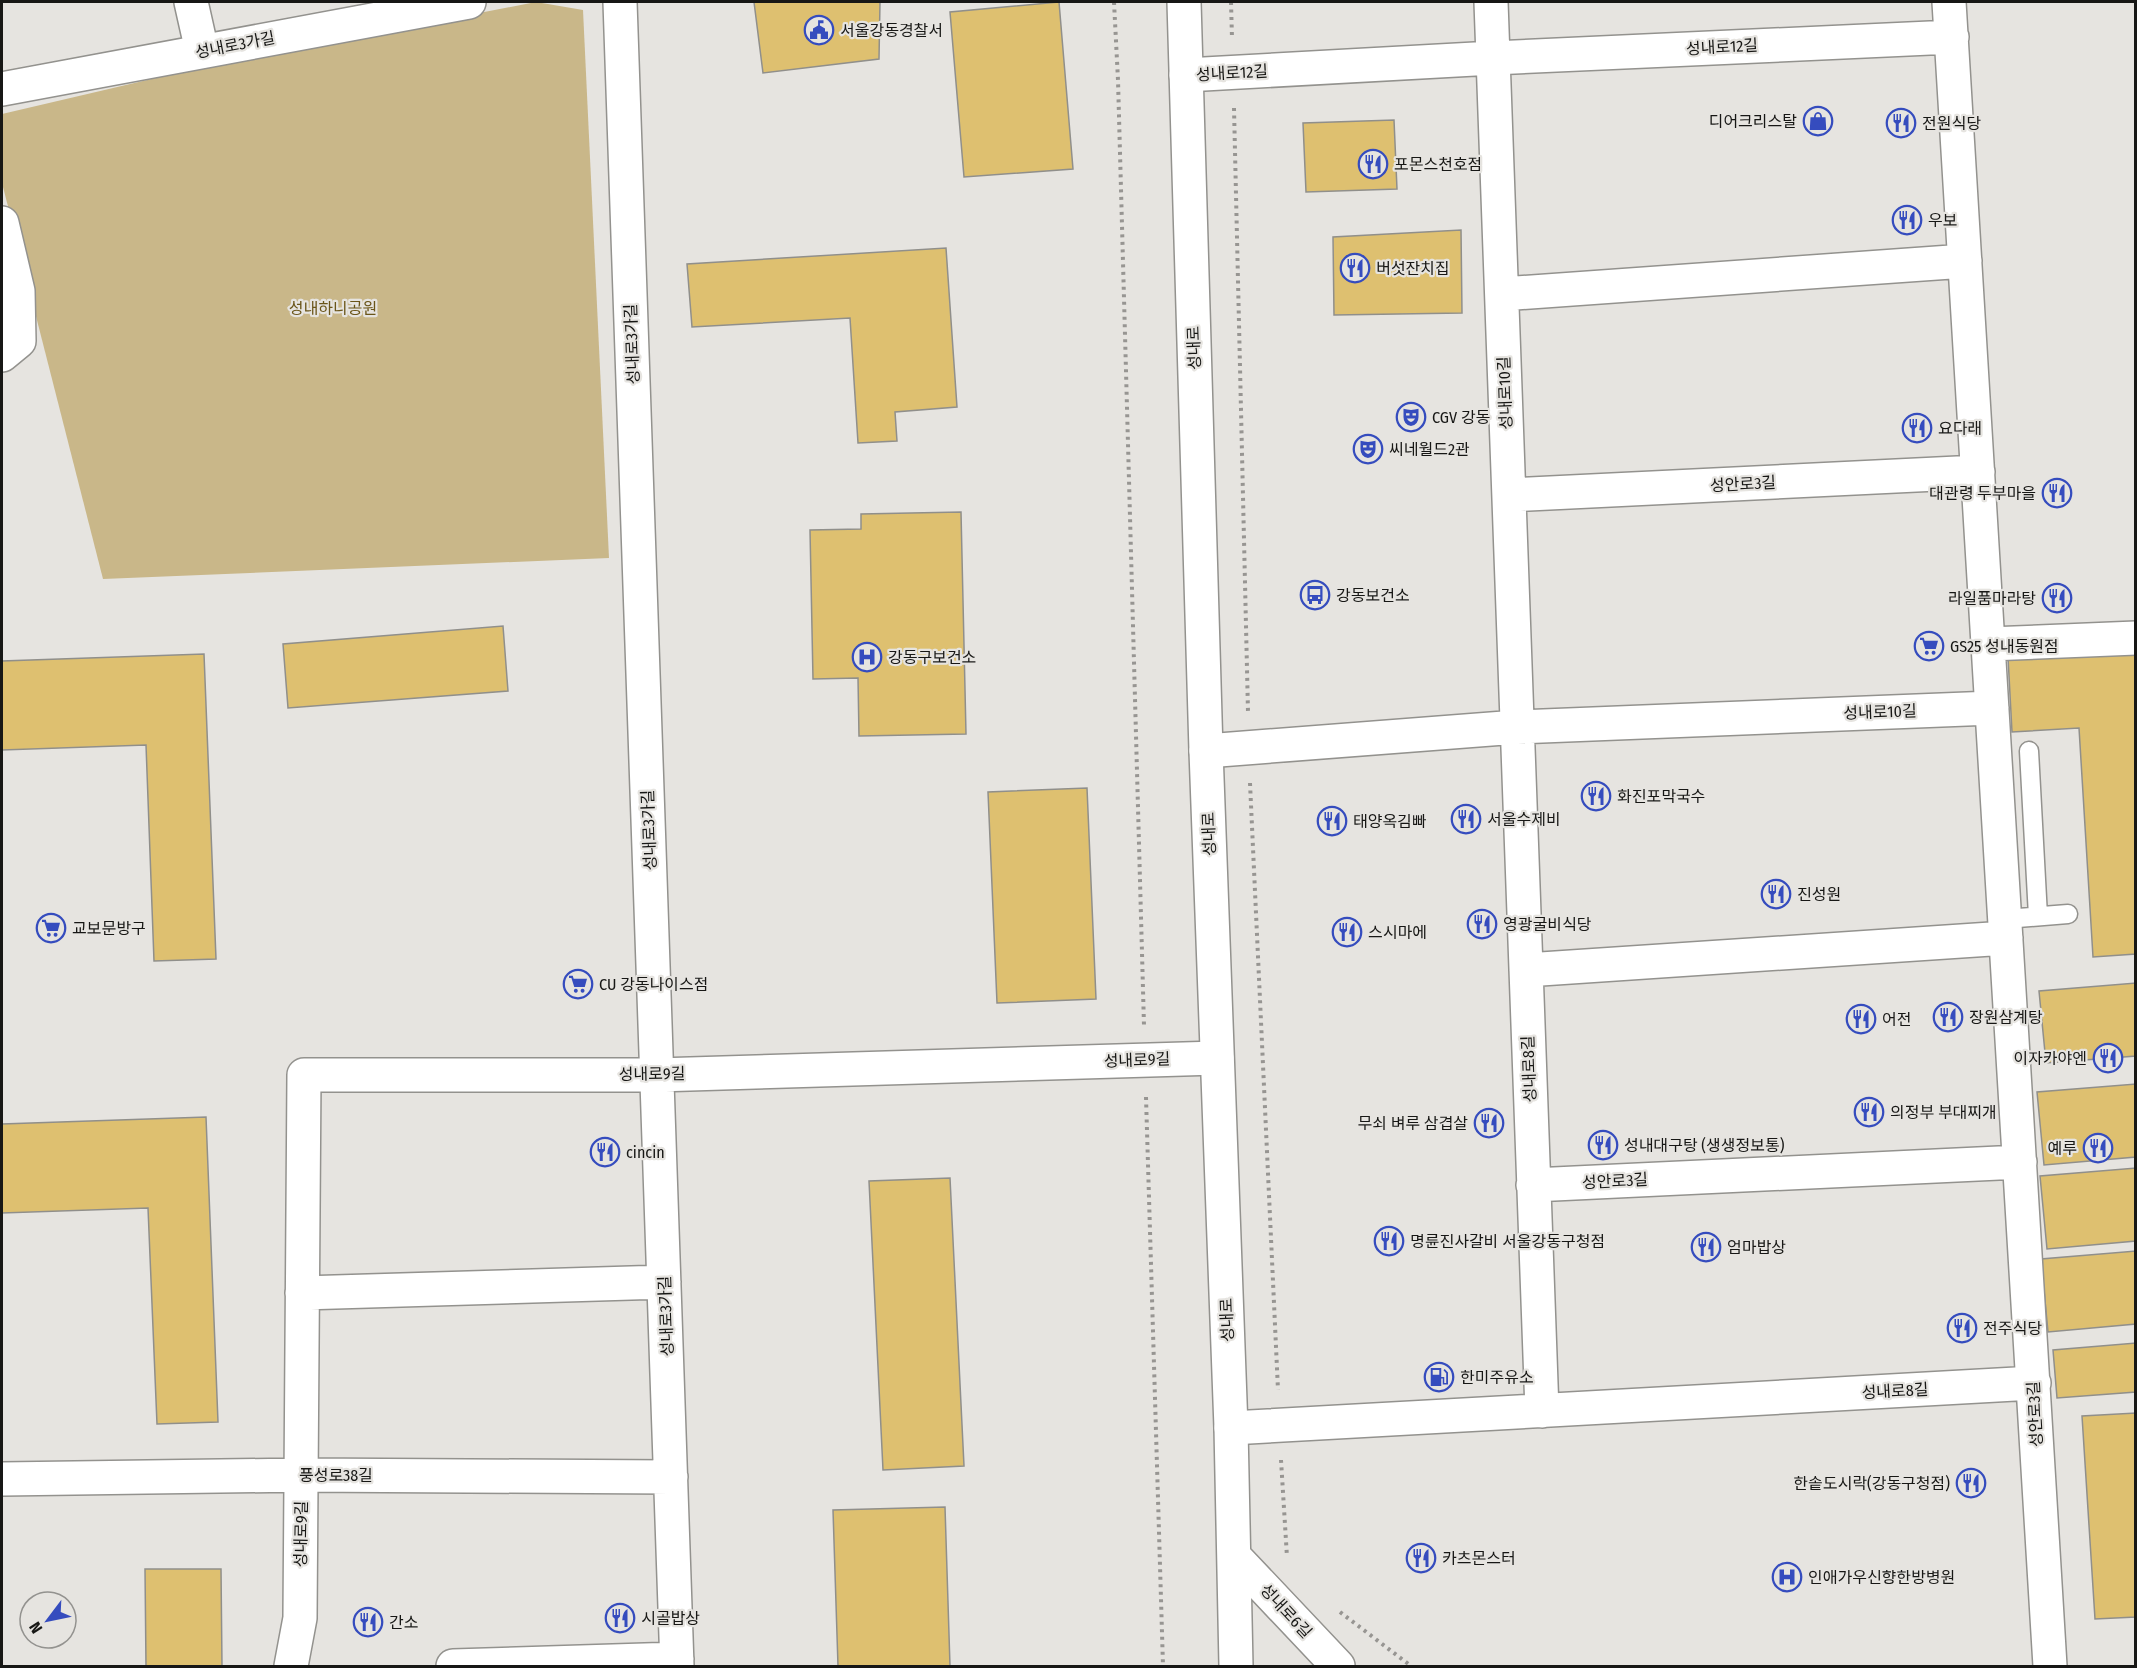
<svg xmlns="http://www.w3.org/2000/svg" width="2137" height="1668" font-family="'Fira Sans Condensed','Noto Sans KR',sans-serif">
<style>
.green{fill:#c9b789}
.building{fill:#dec070;stroke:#908f8b;stroke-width:1.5}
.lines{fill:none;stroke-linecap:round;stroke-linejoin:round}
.lane-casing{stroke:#93928e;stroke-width:21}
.street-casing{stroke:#93928e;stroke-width:36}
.secondary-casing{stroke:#93928e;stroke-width:36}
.path{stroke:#979592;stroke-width:4;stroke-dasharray:3 4.5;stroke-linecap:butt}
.lane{stroke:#fff;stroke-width:18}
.street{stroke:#fff;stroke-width:33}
.secondary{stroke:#fff;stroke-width:33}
.labels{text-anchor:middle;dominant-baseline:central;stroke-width:4.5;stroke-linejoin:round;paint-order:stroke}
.poi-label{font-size:16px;fill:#171715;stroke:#e6e4e0;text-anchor:start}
.street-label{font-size:16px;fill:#171715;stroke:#e6e4e0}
.park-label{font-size:16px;fill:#6a5519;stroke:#e6e4e0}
</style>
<rect width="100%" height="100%" fill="#e6e4e0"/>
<!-- green -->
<path class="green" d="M536,2L583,10L609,558L103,579L2,183V114L207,66Z"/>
<!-- building -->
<path class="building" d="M754,2H880L879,59L763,73Z
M1059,2L1073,169L964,177L950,12Z
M1394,120L1397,189L1306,192L1303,123Z
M1461,230L1462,313L1334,315L1333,237Z
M946,248L957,407L895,412L897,441L858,443L850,318L692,327L687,264Z
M961,512L966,734L859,736L858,678L813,679L810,530L861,529V514Z
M503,626L508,691L288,708L283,644Z
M2136,649V954L2093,957L2079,728L2012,732L2008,657Z
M204,654L216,959L154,961L146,745L2,750V661Z
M1087,788L1096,999L997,1003L988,792Z
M2136,983V1056L2046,1063L2039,991Z
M2136,1084V1157L2044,1165L2037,1092Z
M206,1117L218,1422L157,1424L148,1208L2,1213V1124Z
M2136,1168V1241L2047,1249L2040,1176Z
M950,1178L964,1466L883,1470L869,1181Z
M2136,1251V1324L2048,1332L2041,1259Z
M2136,1343V1392L2057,1398L2053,1350Z
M2136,1413V1617L2095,1619L2082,1416Z
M945,1507L950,1666H838L833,1510Z
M145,1569H221L222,1666H146Z"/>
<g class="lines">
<!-- lane casing -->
<g class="lane-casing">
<path id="lane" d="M2029,751L2038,916
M2005,919L2068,914"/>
</g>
<!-- street casing -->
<g class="street-casing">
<path id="street" d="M191,2L202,51
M620,2L677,1666
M1491,2L1542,1411
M1949,2L2050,1666
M1186,75L1493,58L1952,37
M2,89L469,2
M2,223L18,291L19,341L2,355
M1502,294L1965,261
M1509,495L1978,472
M1989,644L2136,638
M1206,751L1517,727L1992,708
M1526,970L2006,938
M1533,1185L2020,1162
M302,1293L664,1282
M1231,1428L2034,1383
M2,1479L301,1475L671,1477
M291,1666L300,1618L304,1075H657L1217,1058
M453,1666L677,1659"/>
</g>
<!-- secondary casing -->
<g class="secondary-casing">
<path id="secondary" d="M1184,2L1206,751L1231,1428L1236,1666
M1234,1556L1338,1666"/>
</g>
<!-- path -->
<path class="path" d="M1114,2L1118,80L1144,1026
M1231,2L1232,38
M1234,108L1248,712
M1250,783L1278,1390
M1146,1097L1163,1666
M1281,1460L1287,1557
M1340,1612L1411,1666"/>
<!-- lane -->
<use href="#lane" class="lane"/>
<!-- street -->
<use href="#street" class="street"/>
<!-- secondary -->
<use href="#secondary" class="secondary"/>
</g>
<!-- icons -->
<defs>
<g id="civic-ring" transform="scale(1.5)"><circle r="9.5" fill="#e6e4e0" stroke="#354cbe" stroke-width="1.5"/><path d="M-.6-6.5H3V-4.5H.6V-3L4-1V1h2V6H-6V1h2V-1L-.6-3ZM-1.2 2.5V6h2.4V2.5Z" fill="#354cbe"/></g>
<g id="shop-ring" transform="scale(1.5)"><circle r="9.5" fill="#e6e4e0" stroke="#354cbe" stroke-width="1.5"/><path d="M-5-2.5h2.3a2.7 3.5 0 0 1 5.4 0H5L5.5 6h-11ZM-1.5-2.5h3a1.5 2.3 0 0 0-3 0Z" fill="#354cbe"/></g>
<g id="restaurant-ring" transform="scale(1.5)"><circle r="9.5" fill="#e6e4e0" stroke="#354cbe" stroke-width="1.5"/><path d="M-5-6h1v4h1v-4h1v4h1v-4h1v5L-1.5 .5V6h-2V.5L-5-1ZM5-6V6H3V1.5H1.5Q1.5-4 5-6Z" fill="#354cbe"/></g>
<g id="theatre-ring" transform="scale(1.5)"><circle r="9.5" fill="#e6e4e0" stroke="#354cbe" stroke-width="1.5"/><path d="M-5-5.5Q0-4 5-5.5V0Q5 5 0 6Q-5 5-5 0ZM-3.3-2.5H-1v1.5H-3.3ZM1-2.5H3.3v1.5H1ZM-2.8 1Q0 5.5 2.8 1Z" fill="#354cbe"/></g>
<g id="bus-ring" transform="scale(1.5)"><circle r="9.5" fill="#e6e4e0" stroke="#354cbe" stroke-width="1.5"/><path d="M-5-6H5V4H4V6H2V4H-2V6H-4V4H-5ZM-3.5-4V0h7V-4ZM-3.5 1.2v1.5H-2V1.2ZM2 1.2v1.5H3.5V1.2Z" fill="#354cbe"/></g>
<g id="supermarket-ring" transform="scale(1.5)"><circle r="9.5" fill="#e6e4e0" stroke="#354cbe" stroke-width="1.5"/><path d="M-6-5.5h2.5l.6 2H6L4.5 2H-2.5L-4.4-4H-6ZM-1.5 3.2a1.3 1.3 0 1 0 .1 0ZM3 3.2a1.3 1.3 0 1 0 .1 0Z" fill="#354cbe"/></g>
<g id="hospital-ring" transform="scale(1.5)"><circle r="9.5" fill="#e6e4e0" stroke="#354cbe" stroke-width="1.5"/><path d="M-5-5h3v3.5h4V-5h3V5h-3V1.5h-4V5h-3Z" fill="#354cbe"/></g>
<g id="fuel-ring" transform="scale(1.5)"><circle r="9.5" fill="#e6e4e0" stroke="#354cbe" stroke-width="1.5"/><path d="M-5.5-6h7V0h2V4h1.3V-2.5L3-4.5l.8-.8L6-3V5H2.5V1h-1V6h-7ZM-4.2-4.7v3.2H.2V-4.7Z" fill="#354cbe"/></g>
</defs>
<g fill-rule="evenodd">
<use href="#civic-ring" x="819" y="30"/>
<use href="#shop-ring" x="1818" y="121"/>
<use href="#restaurant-ring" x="1901" y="123"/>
<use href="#restaurant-ring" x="1373" y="164"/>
<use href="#restaurant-ring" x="1907" y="220"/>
<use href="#restaurant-ring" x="1355" y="268"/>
<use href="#theatre-ring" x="1411" y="417"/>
<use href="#restaurant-ring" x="1917" y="428"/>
<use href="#theatre-ring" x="1368" y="449"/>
<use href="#restaurant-ring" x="2057" y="493"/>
<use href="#bus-ring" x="1315" y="595"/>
<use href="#restaurant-ring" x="2057" y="598"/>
<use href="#supermarket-ring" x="1929" y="646"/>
<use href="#hospital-ring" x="867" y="657"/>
<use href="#restaurant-ring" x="1596" y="796"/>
<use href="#restaurant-ring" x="1466" y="819"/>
<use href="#restaurant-ring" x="1332" y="821"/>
<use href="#restaurant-ring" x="1776" y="894"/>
<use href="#restaurant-ring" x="1482" y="924"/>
<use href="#supermarket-ring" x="51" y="928"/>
<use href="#restaurant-ring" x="1347" y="932"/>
<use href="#supermarket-ring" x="578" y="984"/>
<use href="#restaurant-ring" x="1948" y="1017"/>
<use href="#restaurant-ring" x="1861" y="1019"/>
<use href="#restaurant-ring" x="2108" y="1058"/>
<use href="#restaurant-ring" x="1869" y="1112"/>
<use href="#restaurant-ring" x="1489" y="1123"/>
<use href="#restaurant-ring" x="1603" y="1145"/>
<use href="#restaurant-ring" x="2098" y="1148"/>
<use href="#restaurant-ring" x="605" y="1152"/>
<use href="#restaurant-ring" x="1389" y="1241"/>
<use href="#restaurant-ring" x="1706" y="1247"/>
<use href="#restaurant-ring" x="1962" y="1328"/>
<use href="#fuel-ring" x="1439" y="1377"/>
<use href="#restaurant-ring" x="1971" y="1483"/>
<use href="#restaurant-ring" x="1421" y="1558"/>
<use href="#hospital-ring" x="1787" y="1577"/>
<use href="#restaurant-ring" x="620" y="1618"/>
<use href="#restaurant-ring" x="368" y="1622"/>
</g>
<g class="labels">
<!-- poi labels -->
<g class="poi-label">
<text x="840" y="30">서울강동경찰서</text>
<text x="1797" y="121" text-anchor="end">디어크리스탈</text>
<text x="1922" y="123">전원식당</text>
<text x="1394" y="164">포몬스천호점</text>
<text x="1928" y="220">우보</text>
<text x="1376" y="268">버섯잔치집</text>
<text x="1432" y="417">CGV 강동</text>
<text x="1938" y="428">요다래</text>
<text x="1389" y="449">씨네월드2관</text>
<text x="2036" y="493" text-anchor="end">대관령 두부마을</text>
<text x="1336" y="595">강동보건소</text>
<text x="2036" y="598" text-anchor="end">라일품마라탕</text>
<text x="1950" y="646">GS25 성내동원점</text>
<text x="888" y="657">강동구보건소</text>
<text x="1617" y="796">화진포막국수</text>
<text x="1487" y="819">서울수제비</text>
<text x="1353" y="821">태양옥김빠</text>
<text x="1797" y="894">진성원</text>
<text x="1503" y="924">영광굴비식당</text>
<text x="72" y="928">교보문방구</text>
<text x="1368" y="932">스시마에</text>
<text x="599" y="984">CU 강동나이스점</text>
<text x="1969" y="1017">장원삼계탕</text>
<text x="1882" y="1019">어전</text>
<text x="2087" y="1058" text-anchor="end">이자카야엔</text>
<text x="1890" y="1112">의정부 부대찌개</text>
<text x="1468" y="1123" text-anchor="end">무쇠 벼루 삼겹살</text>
<text x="1624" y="1145">성내대구탕 (생생정보통)</text>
<text x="2077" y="1148" text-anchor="end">예루</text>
<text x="626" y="1152">cincin</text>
<text x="1410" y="1241">명륜진사갈비 서울강동구청점</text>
<text x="1727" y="1247">엄마밥상</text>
<text x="1983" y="1328">전주식당</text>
<text x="1460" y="1377">한미주유소</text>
<text x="1950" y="1483" text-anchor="end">한솥도시락(강동구청점)</text>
<text x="1442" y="1558">카츠몬스터</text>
<text x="1808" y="1577">인애가우신향한방병원</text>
<text x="641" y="1618">시골밥상</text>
<text x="389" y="1622">간소</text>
</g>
<!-- street labels -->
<g class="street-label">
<text transform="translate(235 45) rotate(-11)">성내로3가길</text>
<text transform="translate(1722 47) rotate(-3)">성내로12길</text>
<text transform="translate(1232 73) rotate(-3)">성내로12길</text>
<text transform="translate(632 344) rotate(-92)">성내로3가길</text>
<text transform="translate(1194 348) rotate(-92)">성내로</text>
<text transform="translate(1505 393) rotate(-92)">성내로10길</text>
<text transform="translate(1743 484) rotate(-3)">성안로3길</text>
<text transform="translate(1880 712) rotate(-2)">성내로10길</text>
<text transform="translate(649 830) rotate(-92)">성내로3가길</text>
<text transform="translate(1209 834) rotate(-92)">성내로</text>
<text transform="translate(1137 1060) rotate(-2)">성내로9길</text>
<text transform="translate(1529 1069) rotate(-92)">성내로8길</text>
<text transform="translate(652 1074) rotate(-1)">성내로9길</text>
<text transform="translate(1615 1181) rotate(-3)">성안로3길</text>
<text transform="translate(666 1316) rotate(-92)">성내로3가길</text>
<text transform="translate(1227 1320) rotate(-92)">성내로</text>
<text transform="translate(1895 1391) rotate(-3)">성내로8길</text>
<text transform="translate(2035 1414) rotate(-93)">성안로3길</text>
<text x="336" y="1475">풍성로38길</text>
<text transform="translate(301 1534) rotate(-89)">성내로9길</text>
<text transform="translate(1286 1611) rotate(47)">성내로6길</text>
</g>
<!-- park labels -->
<g class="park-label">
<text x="333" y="308">성내하니공원</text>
</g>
</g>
<!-- border -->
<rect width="2137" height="1668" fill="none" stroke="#171715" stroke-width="6"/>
<!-- north arrow -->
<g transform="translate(48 1620) rotate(238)"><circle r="28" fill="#e6e4e0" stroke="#93928f" stroke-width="1.5"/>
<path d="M0-4.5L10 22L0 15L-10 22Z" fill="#354cbe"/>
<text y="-9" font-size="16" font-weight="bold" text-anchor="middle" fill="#171715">N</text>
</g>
</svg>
